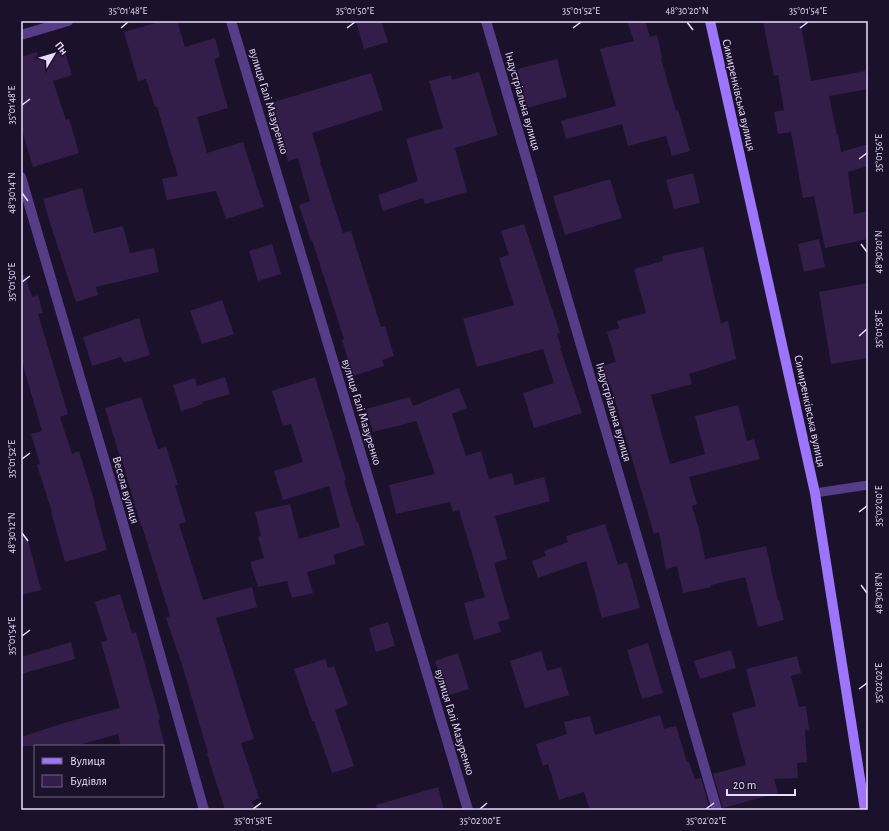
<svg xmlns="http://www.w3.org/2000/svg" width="889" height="831" font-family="'Alegreya Sans',sans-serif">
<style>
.building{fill:#331e4a}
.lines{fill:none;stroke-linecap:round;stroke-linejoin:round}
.service{stroke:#553d87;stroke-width:9}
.minor{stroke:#553d87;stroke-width:10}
.secondary{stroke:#9d74fc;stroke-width:10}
.ticks{fill:none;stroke:#e9dbfe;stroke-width:1.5}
.labels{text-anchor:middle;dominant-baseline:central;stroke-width:3;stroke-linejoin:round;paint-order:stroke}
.street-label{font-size:12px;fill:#e9dbfe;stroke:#1c112a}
.neatline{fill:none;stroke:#e9dbfe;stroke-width:1.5}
.ticks-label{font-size:10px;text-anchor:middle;fill:#e9dbfe}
</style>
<rect width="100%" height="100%" fill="#1c112a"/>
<!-- building -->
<path class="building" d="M163,21H177L185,47L215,38L220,57L214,59L228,108L197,117L207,153L243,142L256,183L264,207L226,219L216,191L167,200L162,179L178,176L157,107H155L146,79L138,81L124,32Z
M356,21H381L388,42L364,49Z
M627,21H645L650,37L657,35L662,58L661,59L676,111L678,110L690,151L672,156L666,136L628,146L622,124L566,139L561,121L616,106L600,49L634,41Z
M763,21H800L811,81L865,71L868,89L829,96L837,135H838L841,152L868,144V166L848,172L854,214L868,211V239L825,248L814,196L803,198L791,132L778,134L774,112L784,110L778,75L774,76Z
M64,49L72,75L53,81L66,120L69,119L79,153L33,167L21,127V57L37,52L38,57Z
M557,59L567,97L527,108L517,69Z
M479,72L498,135L455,148L467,192L425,204L423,198L383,211L378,195L418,181L406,139L443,128L429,81L451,75L452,80Z
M371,73L383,110L312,133L321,162H320L343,233L351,231L381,327L385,326L394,356L382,360L384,366L353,376L342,340L344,339L312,240L311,241L299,205L310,201L298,158L288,161L276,122L273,123L267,104Z
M693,173L700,203L674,209L666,180Z
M610,179L622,218L565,235L553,196Z
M82,188L94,233L123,226L130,253L154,248L159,272L96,287L98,295L76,302L51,226L43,199Z
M524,224L560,333L557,334L561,347L560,348L582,413L534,428L523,393L554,383L543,349L477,367L463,319L514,305L499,258L509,255L501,231Z
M819,239L825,267L804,272L798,244Z
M272,244L281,274L258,281L249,251Z
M703,247L721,323L728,321L736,359L689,374L692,384L651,395L670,464L705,454L695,416L738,405L747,441L754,439L760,459L689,477L697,504L692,506L699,529L705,559L766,546L778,601L779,600L784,620L758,627L745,577L711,585V587L683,593L677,566L666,569L659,532L654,534L610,384L608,385L602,366L616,362L607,332L619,328L617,321L646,313L634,269L663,261L662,256Z
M21,275H25L32,297L38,295L43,313L38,314L68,414L60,417L72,454L79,451L95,503H94L107,550L65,562L51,512H52L37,465L40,464L31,434L42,431L21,358Z
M868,283V358L831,364L819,292Z
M222,300L234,334L202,344L190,311Z
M139,318L150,355L124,363L121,357L92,366L83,337Z
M225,377L230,394L202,402L203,404L181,411L173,385L195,378L197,386Z
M315,377L346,480L344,481L357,523L358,522L365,545L333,555L336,564L307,572L313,593L292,598L287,581L258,587L250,562L264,558L258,537L261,536L255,512L290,504L299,539L340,527L329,486L283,500L274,471L303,462L291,424L283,426L272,391Z
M459,388L467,408L452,414L466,456L481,451L489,479L512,473L515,485L544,477L550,501L495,516L507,559L494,563L510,619L498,622L501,632L474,640L464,603L485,597L459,510L453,512L450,502L396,514L389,485L435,474L416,420L417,421L373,432L366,409L410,397L413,406Z
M141,397L158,449L166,447L178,485H175L186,522L179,524L203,600L252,587L257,607L216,618L254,739L241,743L259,798L252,801L255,810H225L207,754L208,753L183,668L166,618L170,616L142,526H141L121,457H120L105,408Z
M605,524L618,565L627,562L640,608L602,618L586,561L538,578L532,561L546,556L544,551L568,542L566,536Z
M27,536L41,590L21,595V537Z
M120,594L132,633L136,632L160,719L158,720L165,746H121L118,734L75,746H21V737L67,722L120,708L101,642L107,640L95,602Z
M388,622L395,646L376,652L369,628Z
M71,642L75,659L21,674V657Z
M648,643L663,693L642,699L627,650Z
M731,650L736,668L700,679L694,661Z
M541,651L547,671L561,667L569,695L525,708L510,661Z
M458,653L469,689L446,696L435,661Z
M797,656L801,673L791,676L799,707L806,706L809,730H805L807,762L797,763L798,778L774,779L778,793L723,808L713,774L746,765L732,713L756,706L746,669Z
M325,659L328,668L334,666L348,705L335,710L354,766L332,773L314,721H312L294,669Z
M660,715L664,729L676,726L687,762H689L695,779L701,778L710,810H590L584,792L559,800L548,764L543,766L536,744L567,734L564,722L590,716L595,735Z
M438,787L444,810H377L376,805Z"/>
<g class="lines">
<!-- service -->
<path class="service" d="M815,493L868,485"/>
<!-- minor -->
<path class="minor" d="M231,21L468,810
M486,21L717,810
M21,35L68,21
M21,177L120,513L204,810"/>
<!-- secondary -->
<path class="secondary" d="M710,21L815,493L865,810"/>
</g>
<!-- ticks -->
<path class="ticks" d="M687,22L693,30M121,28L128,22M347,28L355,22M573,28L581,22M800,28L808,22M22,105L30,99M859,159L867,153M22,193L28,201M861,244L867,252M22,282L30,276M859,336L867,329M22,459L30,453M859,512L867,506M22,533L28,541M861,585L867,593M22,636L30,630M859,689L867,683M253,809L261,803M480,809L487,803M706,809L714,803"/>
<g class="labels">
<!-- street labels -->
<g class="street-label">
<text transform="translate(739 95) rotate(77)">Симиренківська вулиця</text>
<text transform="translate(269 101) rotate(73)">вулиця Галі Мазуренко</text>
<text transform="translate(523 101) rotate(74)">Індустріальна вулиця</text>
<text transform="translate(810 411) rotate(78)">Симиренківська вулиця</text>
<text transform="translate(362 412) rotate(73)">вулиця Галі Мазуренко</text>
<text transform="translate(614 412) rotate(74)">Індустріальна вулиця</text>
<text transform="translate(126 490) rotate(74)">Весела вулиця</text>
<text transform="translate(455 722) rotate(73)">вулиця Галі Мазуренко</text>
</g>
</g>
<!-- border -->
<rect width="889" height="831" fill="none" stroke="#1c112a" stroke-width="44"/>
<!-- legend -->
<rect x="34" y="745" width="130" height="52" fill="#1c112a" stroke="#6e627f"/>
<rect x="42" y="758" width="20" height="6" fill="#9d74fc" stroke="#6e627f"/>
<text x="70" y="765" font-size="12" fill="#e9dbfe">Вулиця</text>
<rect x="42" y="775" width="20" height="12" fill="#331e4a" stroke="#6e627f"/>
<text x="70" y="785" font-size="12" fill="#e9dbfe">Будівля</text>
<!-- north arrow -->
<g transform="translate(54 54) rotate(52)" stroke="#1c112a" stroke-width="3" paint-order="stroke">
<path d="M0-3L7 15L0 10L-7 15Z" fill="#e9dbfe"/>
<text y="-6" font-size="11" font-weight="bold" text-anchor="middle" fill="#e9dbfe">Пн</text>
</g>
<!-- scale -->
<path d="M727 789v6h68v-6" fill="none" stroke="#e9dbfe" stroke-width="2"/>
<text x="733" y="789" font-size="12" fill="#e9dbfe" stroke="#1c112a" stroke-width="3" paint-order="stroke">20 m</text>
<rect x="22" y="22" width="845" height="787" class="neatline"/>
<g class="ticks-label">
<text x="128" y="14">35°01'48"E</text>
<text x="355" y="14">35°01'50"E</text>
<text x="581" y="14">35°01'52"E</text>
<text x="687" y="14">48°30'20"N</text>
<text x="808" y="14">35°01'54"E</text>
<text transform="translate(11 105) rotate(-90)" y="4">35°01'48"E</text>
<text transform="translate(878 153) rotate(-90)" y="4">35°01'56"E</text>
<text transform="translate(11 193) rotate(-90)" y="4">48°30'14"N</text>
<text transform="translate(878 252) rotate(-90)" y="4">48°30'20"N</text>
<text transform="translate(11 282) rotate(-90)" y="4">35°01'50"E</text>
<text transform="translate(878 329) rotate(-90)" y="4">35°01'58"E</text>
<text transform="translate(11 459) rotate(-90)" y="4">35°01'52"E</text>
<text transform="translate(878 506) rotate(-90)" y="4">35°02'00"E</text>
<text transform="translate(11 533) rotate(-90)" y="4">48°30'12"N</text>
<text transform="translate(878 593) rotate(-90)" y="4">48°30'18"N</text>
<text transform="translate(11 636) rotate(-90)" y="4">35°01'54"E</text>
<text transform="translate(878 683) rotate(-90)" y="4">35°02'02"E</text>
<text x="253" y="824">35°01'58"E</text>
<text x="480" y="824">35°02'00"E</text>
<text x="706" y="824">35°02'02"E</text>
</g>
</svg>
